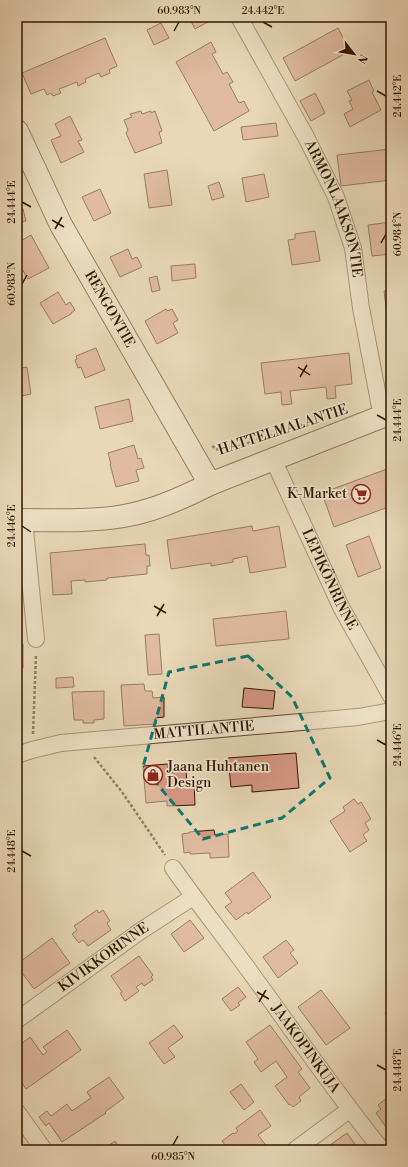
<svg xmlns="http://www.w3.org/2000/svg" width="408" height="1167" font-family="'Libre Bodoni',serif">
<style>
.building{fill:#d79884;stroke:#321401}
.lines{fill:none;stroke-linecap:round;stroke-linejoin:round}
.street-casing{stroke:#60452e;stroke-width:18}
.secondary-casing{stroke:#321401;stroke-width:24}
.path{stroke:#321401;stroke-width:2.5;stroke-dasharray:3 2;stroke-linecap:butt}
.street{stroke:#f0e6d0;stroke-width:16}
.secondary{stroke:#f0e6d0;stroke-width:22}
.marked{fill:none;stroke:#0f766e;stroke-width:3;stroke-dasharray:8 5;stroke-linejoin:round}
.ticks{fill:none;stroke:#321401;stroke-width:1.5}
.labels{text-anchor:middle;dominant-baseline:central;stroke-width:3.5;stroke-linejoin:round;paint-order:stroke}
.street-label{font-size:14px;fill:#321401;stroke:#f0e6d0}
.poi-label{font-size:14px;fill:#321401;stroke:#f0e6d0;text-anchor:end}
.neatline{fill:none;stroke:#321401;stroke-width:1.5}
.ticks-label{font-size:10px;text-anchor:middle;fill:#321401}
</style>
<rect width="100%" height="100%" fill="#e8d8b7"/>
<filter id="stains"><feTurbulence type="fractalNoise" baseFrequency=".005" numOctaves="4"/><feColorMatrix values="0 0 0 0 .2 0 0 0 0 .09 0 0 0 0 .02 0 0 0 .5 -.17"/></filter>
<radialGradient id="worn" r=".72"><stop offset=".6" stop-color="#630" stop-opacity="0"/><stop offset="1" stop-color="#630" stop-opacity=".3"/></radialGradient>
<!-- building -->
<path class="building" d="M56,17H68L57,21Z
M189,17H217L195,29Z
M161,23L169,38L154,45L147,30Z
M338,28L350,51L295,81L283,58Z
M105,38L117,66L109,70L110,73L101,77L99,73L85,79L86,82L78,86L77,82L59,89L61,93L53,96L51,93L47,95L44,89L31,94L22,73Z
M211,42L216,52L212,54L223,74L227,72L233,82L229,84L239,103L244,101L249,111L214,131L176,62Z
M369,80L374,91L372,92L381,110L350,127L344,114L353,109L349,101L352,100L347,91Z
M315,93L325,113L311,121L300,101Z
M141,111L142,114L151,111V113L155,111L162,131L159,132L162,143L135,153L126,133L128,130L124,120L132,117L130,114Z
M70,116L82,140L78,141L84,152L61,163L51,140L61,136L55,124Z
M276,123L278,136L243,140L241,127Z
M391,149V180L341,186L337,155Z
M167,170L172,205L149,208L144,174Z
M264,174L269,197L246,202L242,178Z
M219,182L224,197L212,200L208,186Z
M100,189L111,213L94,221L82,197Z
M23,209L26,221L17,223V211Z
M391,222V254L372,256L368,225Z
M315,231L320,261L292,265L288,240L295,239V234Z
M31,235L49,268L28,279L22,269L17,271V243Z
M128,249L132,259L137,257L142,267L120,277L110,257Z
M195,264L196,278L172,281L171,266Z
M157,276L160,290L152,292L149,278Z
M391,290V339H390L384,291Z
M58,292L66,305L70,302L75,310L71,313V314L53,324L40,303Z
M17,300L22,312L17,314Z
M166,309L167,311L172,309L178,320L173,323L178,333L157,344L145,321Z
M96,348L105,370L85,378L81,367L78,368L75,360L77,359L76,356Z
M349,353L352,384L335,386L336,398L327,399L326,387L290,391L292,404L282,405L281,392L265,394L261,363Z
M27,367L31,394L17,397V369Z
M129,399L133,421L100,429L95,407Z
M134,445L138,459L141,458L144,468L136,470L139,481L116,487L110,464H111L108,453Z
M387,469L391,480V506L334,527L322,493Z
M252,526L253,531L279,526L286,567L250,573L247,556L233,559V562L211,566V563L171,569L167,540Z
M369,536L381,568L358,577L346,545Z
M145,544L146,555H149L150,566H147V574L107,578V580L85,582V580L71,581L72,594L53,595L50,553Z
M286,611L289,639L216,646L213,619Z
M159,634L162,674L148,675L145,635Z
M17,644H23V668H17Z
M73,677L74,687L56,688V678Z
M144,684L145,691H152L153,698L164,697V717L155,718L156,724L124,726L121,685Z
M244,688L275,691L273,709L242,707Z
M104,691V719L94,720V723H83V720H74L72,692Z
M296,753L299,788L252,792V785L231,787L228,758Z
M168,764V772L186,771L187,782L194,781L195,805L167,806V801L146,803L143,766Z
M354,799L358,804L361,802L371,819L365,823L369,830L363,835L367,841L350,852L330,821L345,811L343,807Z
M214,830L215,835L228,834L229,857L210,858V853L190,854V852L184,853L182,834L189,833V832Z
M253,872L271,897L248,914L247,912L236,920L225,907L232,902L225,893Z
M97,910L99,913L103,910L110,921L107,923L111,930L88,946L83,940L79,943L72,934L77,930L74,926Z
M190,920L204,938L184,952L171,934Z
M52,938L70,963L34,989L17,966V964Z
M286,940L294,950L290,953L298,963L278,978L263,957Z
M139,956L153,975L151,977L153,980L144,986L142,983L136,987L139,991L125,1001L120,993L122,992L111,976Z
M238,987L246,997L238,1003L240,1005L231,1011L222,999Z
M321,990L350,1028L326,1045L298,1007Z
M391,1008V1021L385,1013Z
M174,1025L183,1037L168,1048L175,1057L164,1064L149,1043Z
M270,1025L302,1069L298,1072L310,1088L299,1097L301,1101L293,1107L290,1104L289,1105L275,1086L287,1077L276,1061L261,1072L254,1062L258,1059L246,1042Z
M67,1030L81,1050L26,1089L17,1076V1047L30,1037L43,1055L47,1052L43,1047Z
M109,1077L124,1098L105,1112L106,1113L62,1142L49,1123L46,1126L39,1117L47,1111L51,1116L67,1104L72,1111L91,1098L87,1092Z
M241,1084L254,1102L244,1110L230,1092Z
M391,1095V1128L388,1130L376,1113L381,1109L378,1105Z
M260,1110L271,1126L258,1135L268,1148L265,1150H229L222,1141L233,1133L234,1134L238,1131L236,1128Z
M347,1133L359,1150H328L326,1148Z
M115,1141L121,1150H102Z"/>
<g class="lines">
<!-- street casing -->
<g class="street-casing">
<g id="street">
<path id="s1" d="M239,17L306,137L336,197L353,248L361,308L382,417"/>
<path id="s2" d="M273,459L341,607L391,696"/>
<path d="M24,520L36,639"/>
<path id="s3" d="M17,755L32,750L61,743L358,717L391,711"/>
<path id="s4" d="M173,868C197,902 223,935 248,969C292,1029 334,1091 382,1150"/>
<path id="s5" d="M17,1020L139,932L193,897"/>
<path d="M17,1112L44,1150"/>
<path d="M295,1150L349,1110"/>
</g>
</g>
<!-- secondary casing -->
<g class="secondary-casing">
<g id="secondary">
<path id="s6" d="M17,131L61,225L210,484"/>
<path d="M17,520C52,520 89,522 124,516C154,511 183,498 210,484L391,413"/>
</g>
</g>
<!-- path -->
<path class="path" d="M17,101L22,113
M212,446L218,450
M218,450L240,446L307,423
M33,734L36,655
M94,757L122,792L165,855"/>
<!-- street -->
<use href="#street" class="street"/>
<!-- secondary -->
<use href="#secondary" class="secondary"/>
</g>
<!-- marked area -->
<path d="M0 0H408V1167H0ZM248,656L292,697L330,778L282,818L203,839L143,767L169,672Z" fill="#e8d8b7" fill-opacity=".55" fill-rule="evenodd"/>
<path class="marked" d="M248,656L292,697L330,778L282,818L203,839L143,767L169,672Z"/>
<!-- ticks -->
<path class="ticks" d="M263,22L272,27M174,31L179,22M377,91L386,96M22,202L31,207M52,220L64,227M55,229L62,217M381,243L386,234M22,284L27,275M298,367L310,375M300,377L307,365M377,415L386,420M22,526L31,532M154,606L166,613M157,616L164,604M377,740L386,745M22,851L31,856M257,992L269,999M259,1002L266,990M377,1065L386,1070M173,1145L178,1136"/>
<!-- icons -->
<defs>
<g id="supermarket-ring" transform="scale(1)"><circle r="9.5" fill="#f0e6d0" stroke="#8f2418" stroke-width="1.5"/><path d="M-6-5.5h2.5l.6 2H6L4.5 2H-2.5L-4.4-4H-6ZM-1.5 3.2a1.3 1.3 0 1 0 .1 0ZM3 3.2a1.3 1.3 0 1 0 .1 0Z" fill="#8f2418"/></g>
<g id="shop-ring" transform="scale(1)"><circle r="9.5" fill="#f0e6d0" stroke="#8f2418" stroke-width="1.5"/><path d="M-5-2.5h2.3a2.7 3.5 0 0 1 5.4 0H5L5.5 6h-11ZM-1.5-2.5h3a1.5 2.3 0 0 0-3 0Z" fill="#8f2418"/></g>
</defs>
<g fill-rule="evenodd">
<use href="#supermarket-ring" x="361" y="494"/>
<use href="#shop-ring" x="153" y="775"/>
</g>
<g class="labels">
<!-- street labels -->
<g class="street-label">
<text stroke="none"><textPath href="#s1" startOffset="215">ARMONLAAKSONTIE</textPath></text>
<text stroke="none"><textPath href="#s6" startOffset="201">RENGONTIE</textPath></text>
<text transform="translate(283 430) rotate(-18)">HATTELMALANTIE</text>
<text stroke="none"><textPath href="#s2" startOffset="133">LEPIKÖNRINNE</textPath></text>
<text stroke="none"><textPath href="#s3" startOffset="189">MATTILANTIE</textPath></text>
<text stroke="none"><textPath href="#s5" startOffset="107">KIVIKKORINNE</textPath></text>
<text stroke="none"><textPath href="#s4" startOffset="224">JAAKOPINKUJA</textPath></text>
</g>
<!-- poi labels -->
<g class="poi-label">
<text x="347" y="494">K-Market</text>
<text x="167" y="767" text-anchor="start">Jaana Huhtanen<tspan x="167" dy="16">Design</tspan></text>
</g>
</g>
<!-- margin -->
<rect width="408" height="1167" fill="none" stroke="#e8d8b7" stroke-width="44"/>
<!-- north arrow -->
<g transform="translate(354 54) rotate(121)" stroke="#f0e6d0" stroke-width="3" paint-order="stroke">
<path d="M0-3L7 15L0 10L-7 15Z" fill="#321401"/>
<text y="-6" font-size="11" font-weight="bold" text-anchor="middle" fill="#321401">N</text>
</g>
<rect x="22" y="22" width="364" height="1123" class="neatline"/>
<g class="ticks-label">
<text x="179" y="14">60.983°N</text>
<text x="263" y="14">24.442°E</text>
<text transform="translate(397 96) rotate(-90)" y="4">24.442°E</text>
<text transform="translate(11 202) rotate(-90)" y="4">24.444°E</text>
<text transform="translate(397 234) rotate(-90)" y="4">60.984°N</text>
<text transform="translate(11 284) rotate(-90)" y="4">60.983°N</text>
<text transform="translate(397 420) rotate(-90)" y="4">24.444°E</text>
<text transform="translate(11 526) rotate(-90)" y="4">24.446°E</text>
<text transform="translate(397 745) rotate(-90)" y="4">24.446°E</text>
<text transform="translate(11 851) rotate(-90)" y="4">24.448°E</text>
<text transform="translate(397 1070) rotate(-90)" y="4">24.448°E</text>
<text x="173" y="1160">60.985°N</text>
</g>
<rect width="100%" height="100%" filter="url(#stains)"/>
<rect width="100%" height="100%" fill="url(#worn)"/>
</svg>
